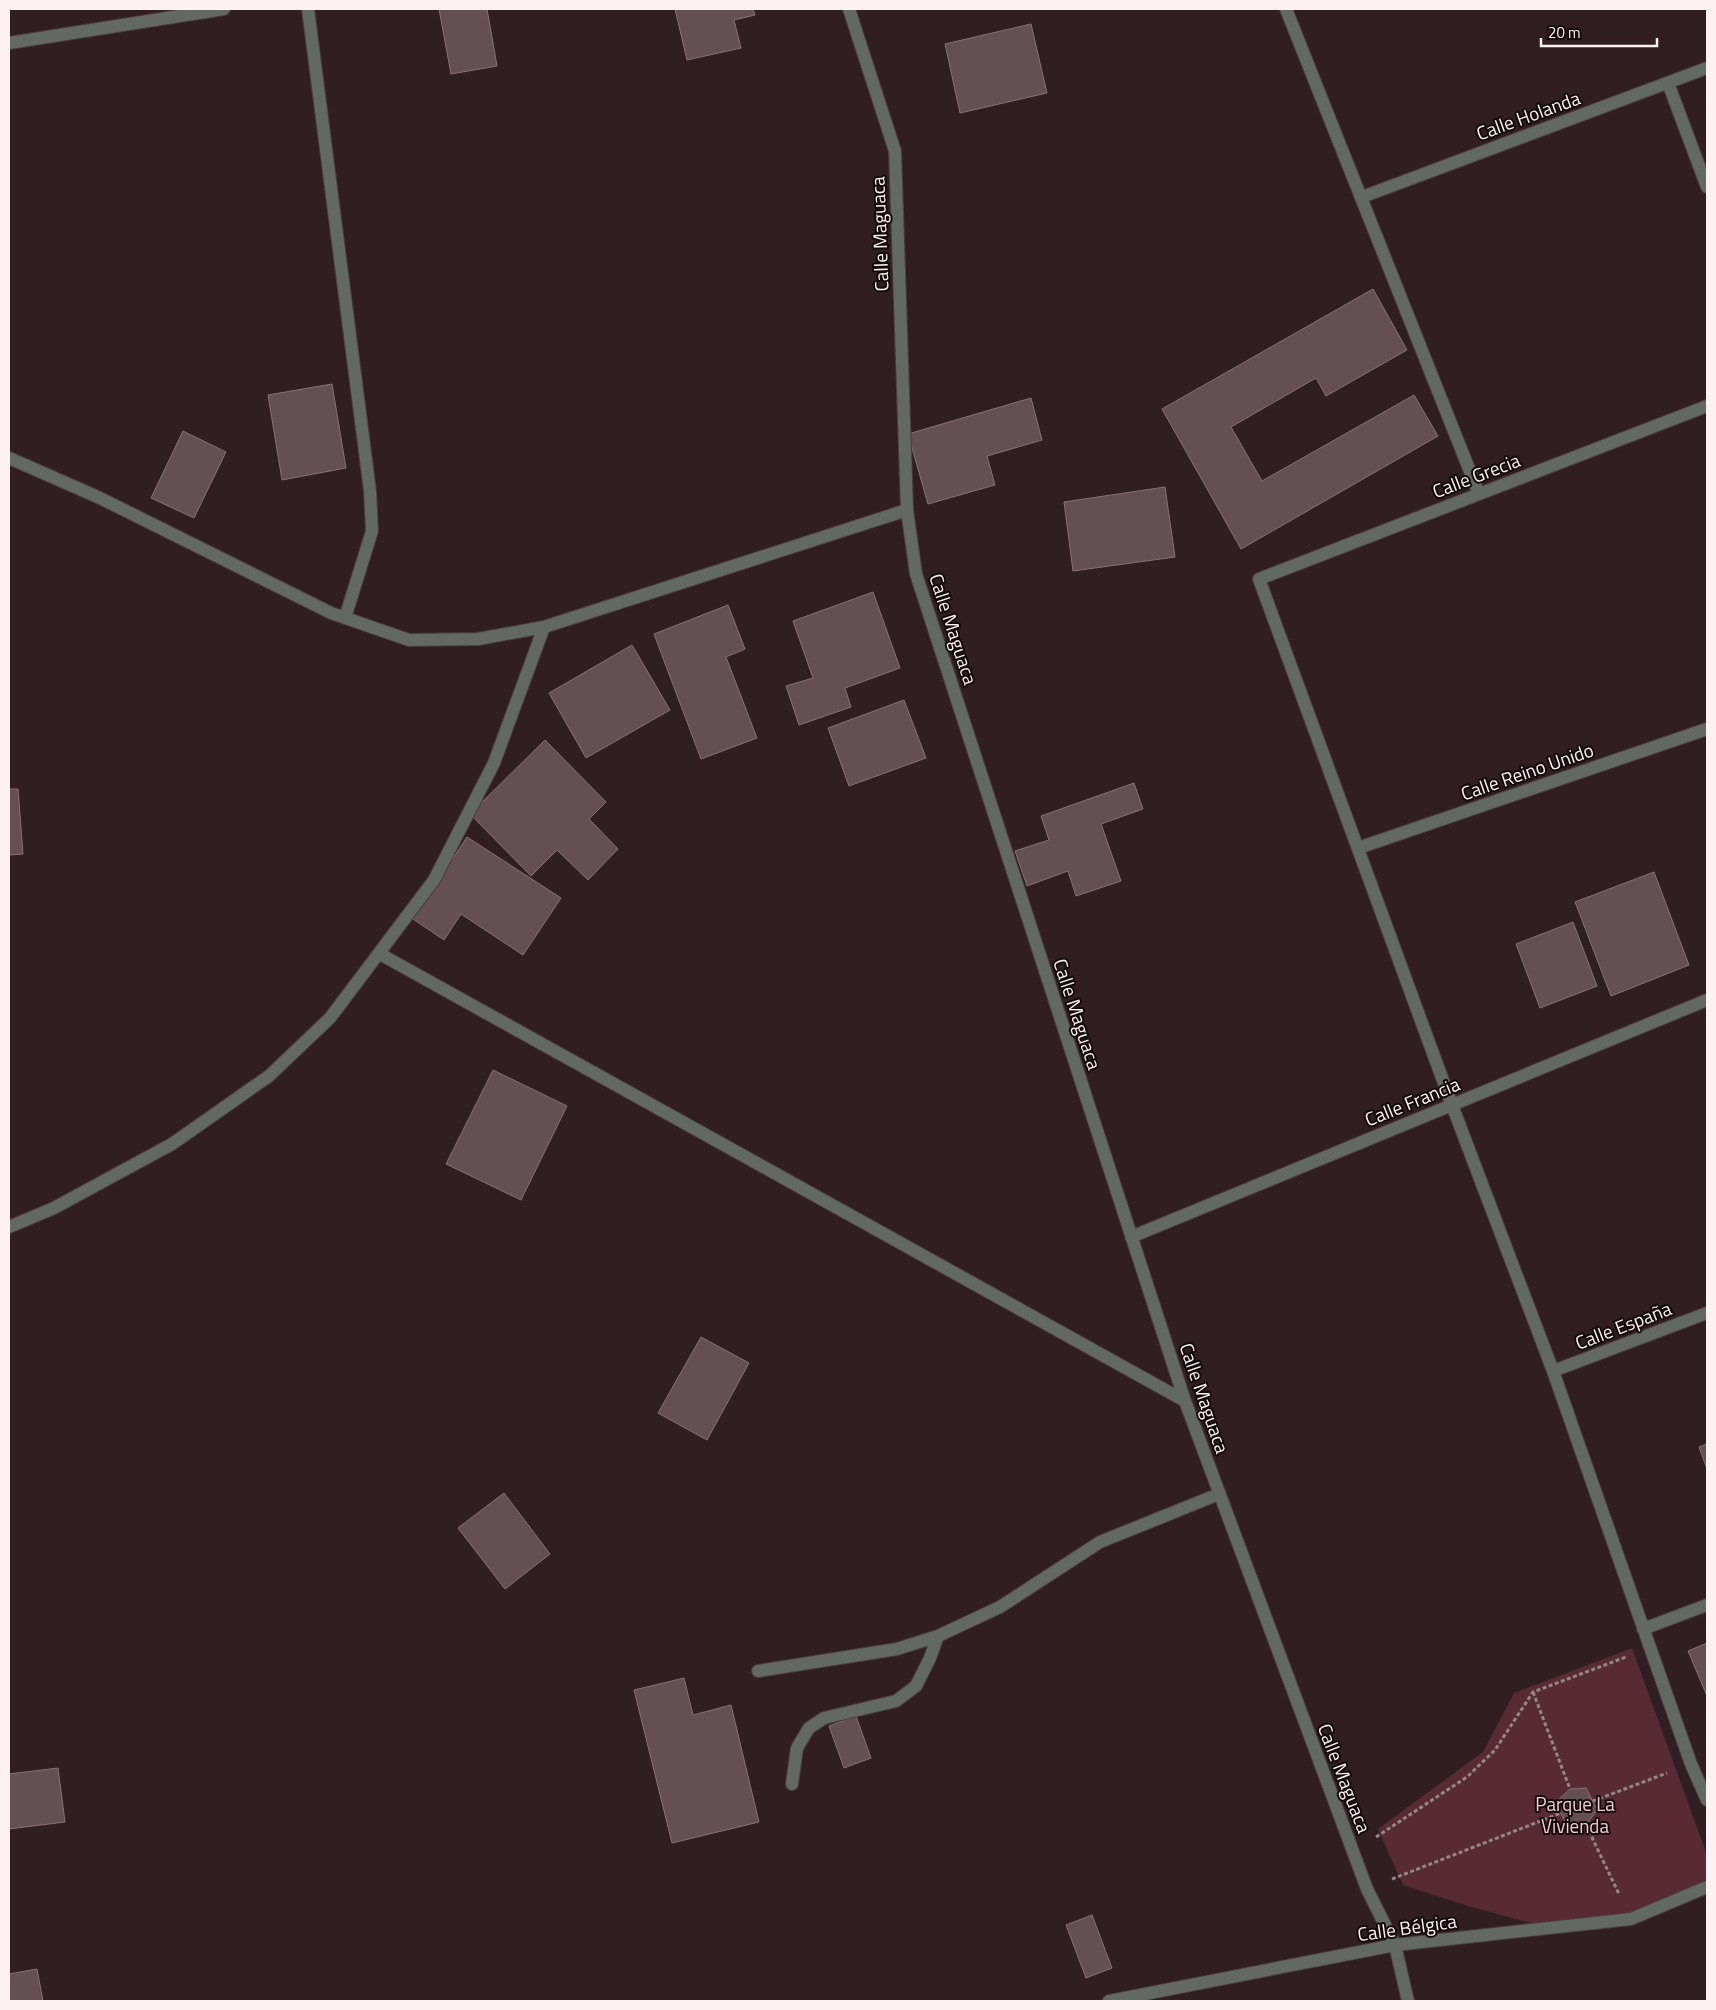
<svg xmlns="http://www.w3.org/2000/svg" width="1716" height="2010" font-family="'Titillium Web',sans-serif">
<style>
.green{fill:#582b34}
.building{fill:#644f52;stroke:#897276}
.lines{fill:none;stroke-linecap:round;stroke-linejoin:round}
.lane-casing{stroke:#4d3c3e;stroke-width:14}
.street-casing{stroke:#4d3c3e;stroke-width:14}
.path{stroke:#958587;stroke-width:3;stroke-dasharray:4 2.5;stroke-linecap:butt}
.lane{stroke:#626862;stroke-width:12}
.street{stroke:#626862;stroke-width:12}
.labels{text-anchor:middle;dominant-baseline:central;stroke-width:4;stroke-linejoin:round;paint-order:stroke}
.street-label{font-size:19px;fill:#fef1f2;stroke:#120a0c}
.park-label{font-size:19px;fill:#f3cbd1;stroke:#120a0c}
</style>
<rect width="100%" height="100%" fill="#301e21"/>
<!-- green -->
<path class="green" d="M1632,1648L1707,1855V1888L1605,1925L1531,1923L1468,1906L1403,1885L1378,1829L1483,1752L1514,1693Z"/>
<!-- building -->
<path class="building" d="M439,9H487L497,66L451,74Z
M675,9H753L755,15L734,20L741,48L687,60Z
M1031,24L1047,93L960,113L945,44Z
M1373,289L1407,350L1326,396L1316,378L1231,427L1262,481L1414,395L1438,436L1241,549L1162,409Z
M332,384L346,468L282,480L268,395Z
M1031,398L1042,440L987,456L995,485L928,504L908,434Z
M183,431L226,452L194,518L151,498Z
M1165,487L1175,557L1073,571L1064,502Z
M873,592L900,668L845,688L851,707L799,725L786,686L813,678L793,621Z
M728,605L745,649L726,657L757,738L701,759L654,634Z
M632,645L670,710L586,758L549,693Z
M904,700L926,758L849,786L828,728Z
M545,740L606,802L589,819L618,849L588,880L557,850L531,876L470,814Z
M1134,783L1143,809L1101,824L1121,881L1076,896L1068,871L1027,886L1015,851L1049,840L1041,816Z
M9,789H18L23,854L9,855Z
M467,837L561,898L523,955L461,914L444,940L413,919Z
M1654,872L1689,965L1611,996L1575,902Z
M1573,922L1597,986L1540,1008L1516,944Z
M493,1070L567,1106L521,1200L446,1164Z
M701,1337L749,1363L707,1440L658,1413Z
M1707,1444V1469L1699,1447Z
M504,1493L550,1554L505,1589L458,1528Z
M1707,1643V1696L1688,1651Z
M684,1678L693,1715L731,1705L759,1822L672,1843L634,1690Z
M856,1716L871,1758L844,1768L829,1726Z
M58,1768L65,1822L9,1829V1774Z
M1586,1788L1597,1810L1586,1825L1566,1823L1555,1803L1570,1789Z
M1092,1915L1112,1968L1086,1978L1066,1925Z
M37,1969L43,2001H9V1974Z"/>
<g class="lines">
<!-- lane casing -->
<g class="lane-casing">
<path id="lane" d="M758,1671L897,1649L938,1636L1000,1607L1100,1542L1219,1494
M792,1784L797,1748L809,1728L824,1718L896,1701L916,1686L930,1658L938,1636"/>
</g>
<!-- street casing -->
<g class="street-casing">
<path id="street" d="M308,9L370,491L372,531L345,618
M849,9L895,151L907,510L916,574L1185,1401L1367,1889L1395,1945L1408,2001
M1286,9L1479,494
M9,43L224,9
M1668,83L1707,187
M1362,197L1707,68
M1707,406L1259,579L1452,1105L1553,1371L1691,1764L1707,1800
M9,458L100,498L331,613L409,640L478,639L544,627L907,510
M1358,848L1707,729
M380,954L1185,1401
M9,1227L54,1208L172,1144L269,1076L330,1018L434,880L494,763L544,627
M1131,1237L1707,1000
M1553,1371L1707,1313
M1643,1629L1707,1605
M1109,2001L1395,1945L1631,1919L1707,1887"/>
</g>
<!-- path -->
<path class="path" d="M1533,1692L1570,1789
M1593,1801L1667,1773
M1586,1825L1619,1894
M1376,1837L1467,1777L1495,1750L1533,1692L1626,1657
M1392,1879L1561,1813"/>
<!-- lane -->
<use href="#lane" class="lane"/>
<!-- street -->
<use href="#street" class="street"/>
</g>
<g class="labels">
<!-- street labels -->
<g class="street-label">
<text transform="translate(1528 115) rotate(-20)">Calle Holanda</text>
<text transform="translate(879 234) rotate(-92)">Calle Maguaca</text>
<text transform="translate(1476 475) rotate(-21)">Calle Grecia</text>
<text transform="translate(954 629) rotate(72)">Calle Maguaca</text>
<text transform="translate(1527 771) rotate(-19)">Calle Reino Unido</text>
<text transform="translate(1078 1014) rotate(72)">Calle Maguaca</text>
<text transform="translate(1412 1101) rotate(-22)">Calle Francia</text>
<text transform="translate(1623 1325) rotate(-21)">Calle España</text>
<text transform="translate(1205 1398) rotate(71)">Calle Maguaca</text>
<text transform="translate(1345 1778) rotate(69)">Calle Maguaca</text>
<text transform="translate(1407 1927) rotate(-8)">Calle Bélgica</text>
</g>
<!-- park labels -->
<g class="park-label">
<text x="1575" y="1803">Parque La<tspan x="1575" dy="22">Vivienda</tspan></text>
</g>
</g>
<!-- border -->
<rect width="1716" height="2010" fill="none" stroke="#fef1f2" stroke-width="20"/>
<!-- scale -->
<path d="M1541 38v8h116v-8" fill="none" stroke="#fef1f2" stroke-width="2.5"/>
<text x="1548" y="38" font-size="15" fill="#fef1f2" stroke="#120a0c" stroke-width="4" paint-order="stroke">20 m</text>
</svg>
